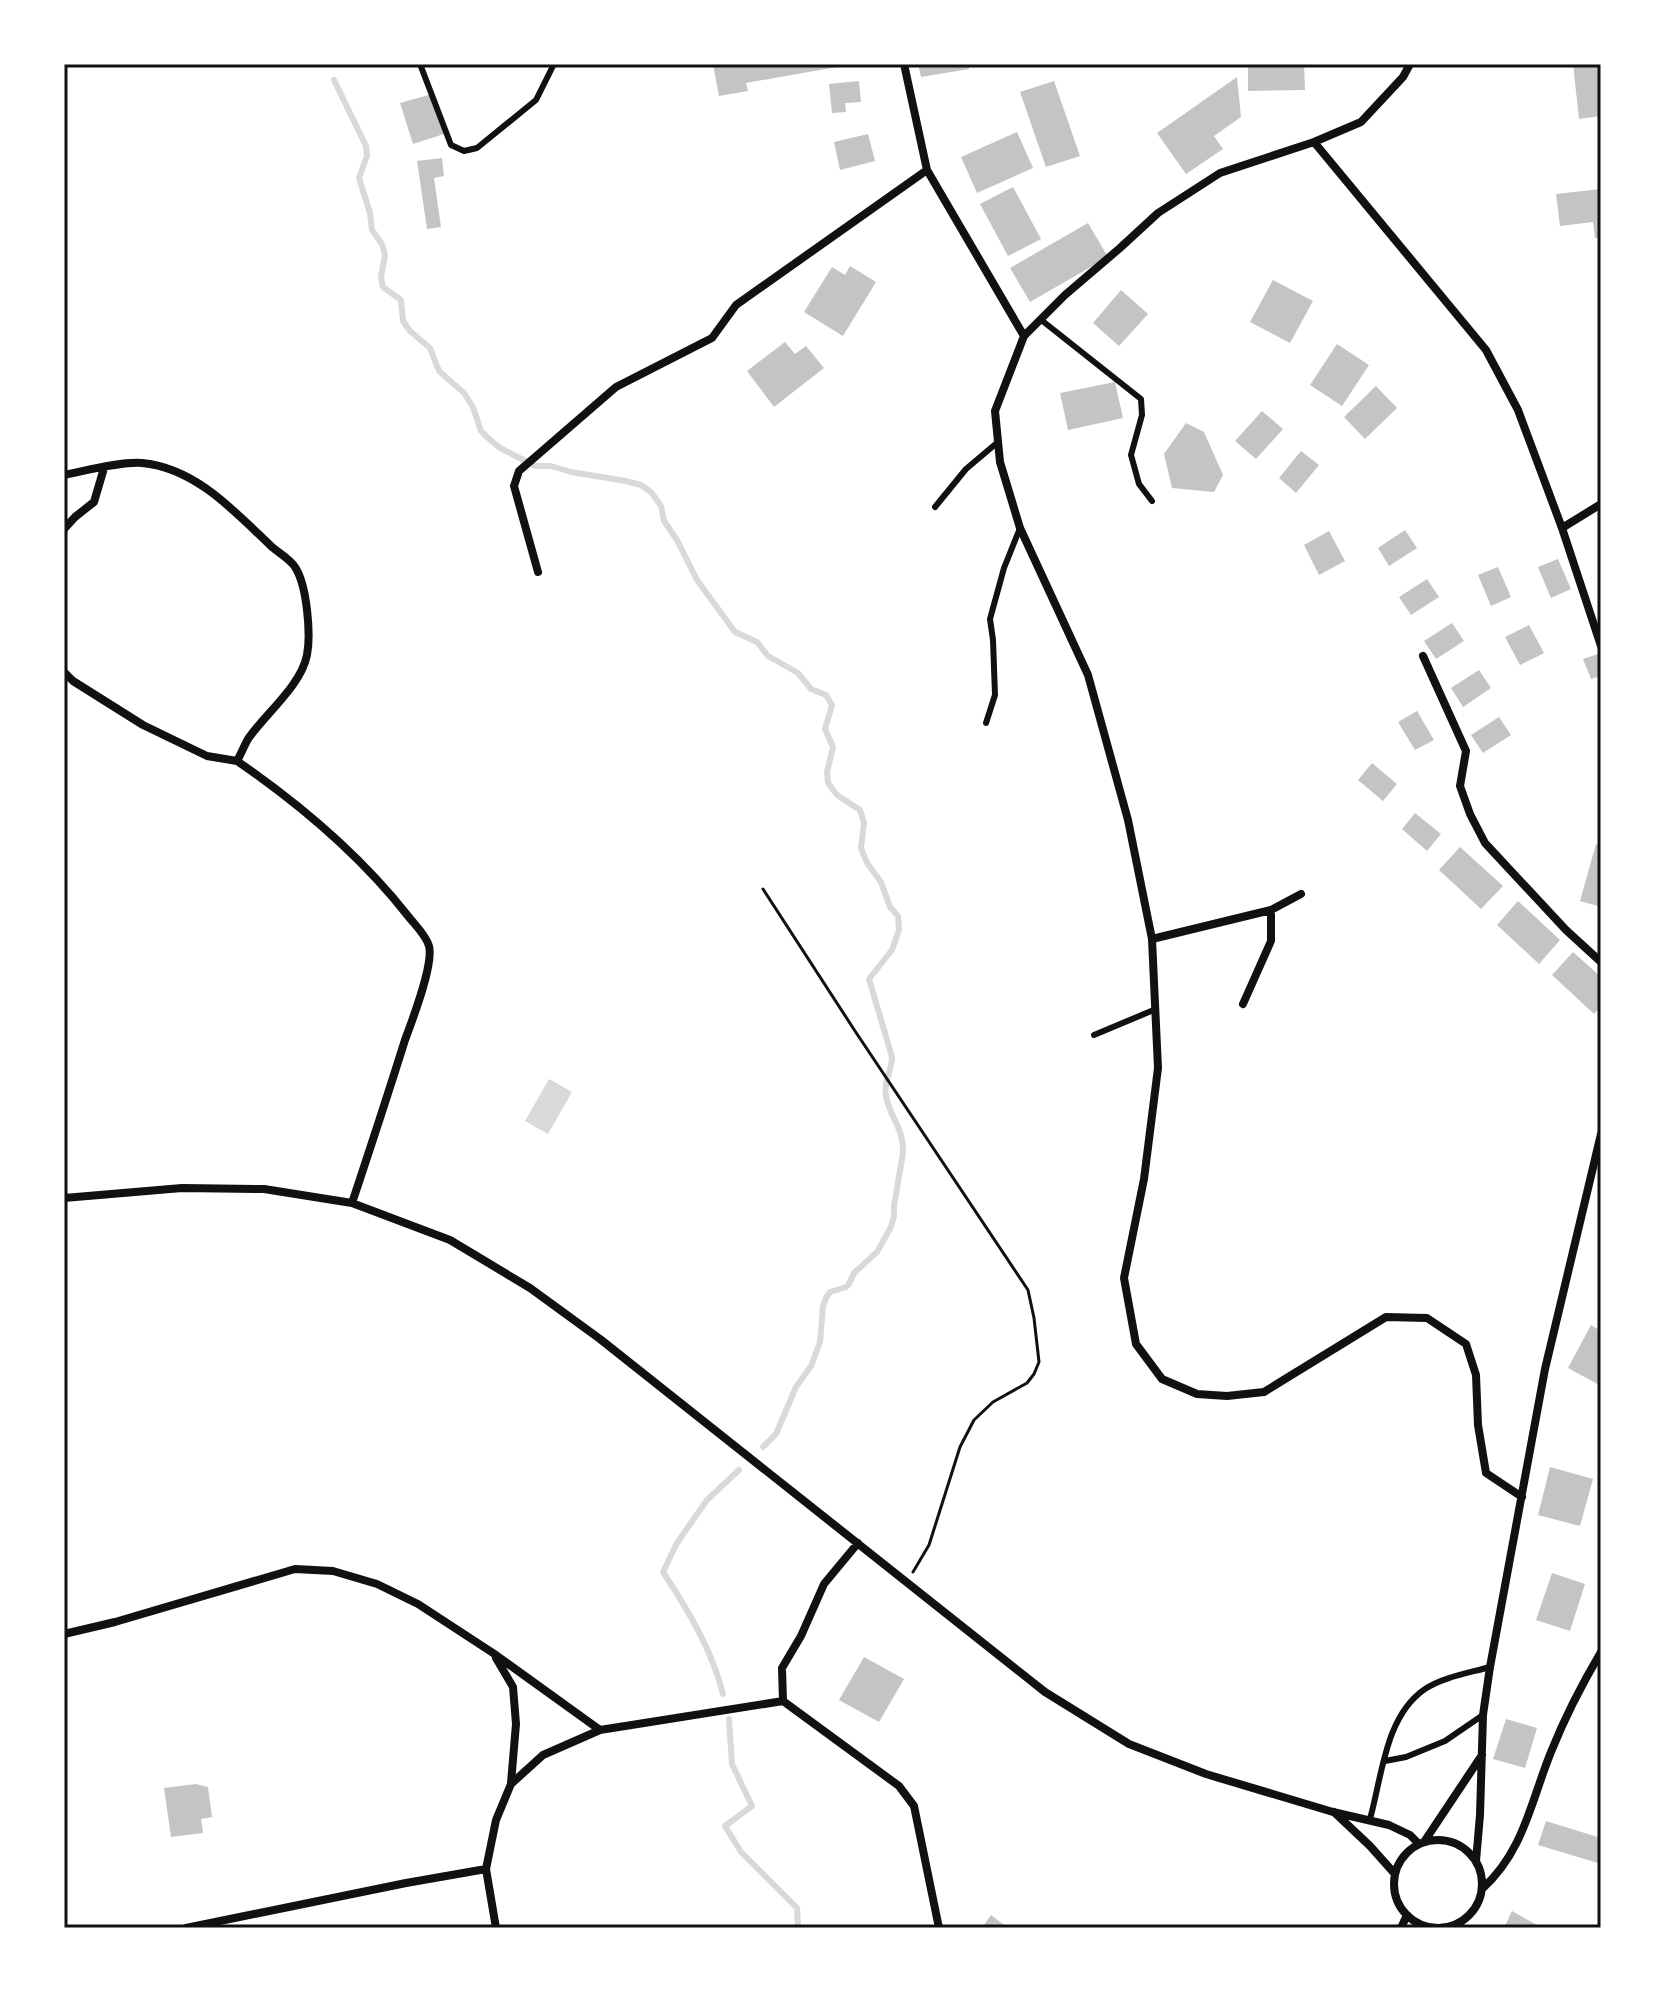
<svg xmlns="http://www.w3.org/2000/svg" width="1665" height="1992" font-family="'Nunito Sans',sans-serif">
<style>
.water{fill:#d9d9d9}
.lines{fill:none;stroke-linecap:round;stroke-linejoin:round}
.stream{stroke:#d9d9d9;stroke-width:6}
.building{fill:#c4c4c4}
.path{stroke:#111;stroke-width:3}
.service{stroke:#111;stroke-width:6}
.minor{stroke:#111;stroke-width:8}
.neatline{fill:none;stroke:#111;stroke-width:3}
</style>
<rect width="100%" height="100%" fill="#fff"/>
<!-- water -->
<path class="water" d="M549,1079L572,1092L548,1134L525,1121Z"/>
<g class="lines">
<!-- stream -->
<path class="stream" d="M334,80L366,146L367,156L359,178L370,213L372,230L382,244L385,255L381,277L383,287L401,300L403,321L410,331L430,348L439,371L464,393L473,407L481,431L487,437L500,448L535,466H551L571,472L626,481L641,485L651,492L661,506L664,521L677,540L697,580L735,632L757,642L768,656L798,673L811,689L826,695L832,705L825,729L833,747L827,772L828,783L837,795L860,810L864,823L861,848L867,863L881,882L890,907L898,916L899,930L892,950L869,979L892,1057C892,1071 883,1082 886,1096C890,1118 904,1128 903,1153L894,1206V1216L891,1227L877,1252L854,1273L849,1284L846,1287L830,1292L826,1298L823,1306L820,1342L811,1366L796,1387L776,1434L763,1447
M723,1694C712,1650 688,1610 663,1572L677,1543L707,1500L739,1470
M729,1719L732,1764L752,1806L725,1826L741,1852L797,1908L798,1928"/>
</g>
<!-- building -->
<path class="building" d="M713,64H837V67L746,83L748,91L719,96Z
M918,64H968L969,69L921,77Z
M1248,64H1304L1305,90L1248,91Z
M1573,64H1601V116L1579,119Z
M1237,77L1241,117L1214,136L1223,149L1186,174L1157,133Z
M859,81L861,102L845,103L846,112L832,113L829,84Z
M1054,81L1080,156L1046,167L1020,92Z
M432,94L444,134L413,144L400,103Z
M1017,132L1033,168L977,193L961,157Z
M868,134L875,161L840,170L834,142Z
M442,158L444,176L434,178L441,227L427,229L417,161Z
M1013,187L1041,239L1008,256L980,204Z
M1601,189V238H1595L1593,222L1560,226L1556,194Z
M1088,223L1108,257L1030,302L1010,268Z
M850,266L876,282L843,336L804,312L832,267L845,275Z
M1273,280L1313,301L1290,343L1250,322Z
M1121,290L1148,314L1119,346L1093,323Z
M785,342L795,354L806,346L824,368L774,407L747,371Z
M1337,344L1369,365L1342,406L1310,385Z
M1115,382L1123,418L1068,430L1060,393Z
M1376,386L1397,408L1365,439L1344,417Z
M1262,411L1283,429L1256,459L1235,441Z
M1186,423L1204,432L1223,475L1214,492L1172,488L1164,454Z
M1301,451L1319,465L1296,493L1279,478Z
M1405,530L1417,548L1389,566L1378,548Z
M1329,531L1345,561L1319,575L1304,545Z
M1558,559L1571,589L1551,598L1538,567Z
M1498,567L1511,597L1491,606L1478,575Z
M1427,579L1439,597L1411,615L1399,597Z
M1452,623L1464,641L1436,659L1424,641Z
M1529,625L1544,653L1520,665L1505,637Z
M1601,653V676L1591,679L1583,659Z
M1479,670L1491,688L1463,707L1451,688Z
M1417,711L1434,740L1415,750L1398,722Z
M1499,717L1511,735L1483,753L1471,735Z
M1372,763L1397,784L1383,801L1358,780Z
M1415,813L1441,834L1427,851L1402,829Z
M1596,844L1601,845V907L1580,901Z
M1460,847L1503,886L1481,909L1439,870Z
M1518,901L1560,940L1539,964L1497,925Z
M1573,952L1601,977V1007L1594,1014L1552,975Z
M1591,1325L1601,1331V1386L1568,1368Z
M1550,1467L1593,1479L1580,1526L1538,1515Z
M1552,1573L1585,1584L1570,1631L1536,1620Z
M864,1657L904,1679L879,1722L839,1700Z
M1506,1719L1537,1728L1525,1768L1493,1759Z
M196,1784L208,1787L212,1817L201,1819L203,1833L171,1837L164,1788Z
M1546,1821L1601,1838V1864L1538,1845Z
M1512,1911L1542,1928H1504Z
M991,1915L1008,1928H982Z"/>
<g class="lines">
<!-- path -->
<path class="path" d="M763,889L855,1031L1028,1290L1034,1318L1039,1362L1034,1374L1027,1383L993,1402L974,1420L960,1447L929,1545L913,1572"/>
<!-- service -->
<path class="service" d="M420,64L451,145L464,151L477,148L536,100L554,64
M1040,319L1141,399L1142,415L1131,455L1139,484L1152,501
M935,507L966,469L998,442
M986,723L995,695L993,640L990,619L1004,568L1020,528
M1094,1035L1156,1009
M1385,1761L1406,1757L1445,1741L1483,1715
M1370,1819C1382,1777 1385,1716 1425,1689C1443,1677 1469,1673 1490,1667"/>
<!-- minor -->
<path class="minor" d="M904,64L927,170L1024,336
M1410,64L1403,77L1361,122L1314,142L1220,173L1158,213L1120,248L1065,295L1024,336L995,411L1000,462L1020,528L1088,675L1128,820L1152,939L1158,1068L1144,1179L1124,1278L1136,1344L1162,1379L1197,1394L1227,1396L1264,1392L1386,1317L1427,1318L1466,1344L1476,1375L1478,1425L1486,1473L1522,1497
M1314,142L1486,350L1518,410L1562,528L1601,646
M64,475C85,471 122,461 142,463C196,468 235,512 272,547C279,553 290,559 295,567C307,585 311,634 307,655C301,686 265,714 248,739C244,746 241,754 237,761C301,805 360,855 408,916C415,925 426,935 429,946C434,964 412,1021 405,1040C388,1094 370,1149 352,1203
M1562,528L1601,504
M64,529L75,517L94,502L104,468
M538,572L514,486L519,471L616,387L712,338L736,305L927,170
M1423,656L1466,751L1460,786L1470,814L1485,843L1566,930L1601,962
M64,672L73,681L143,725L207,756L237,761
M1152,939L1271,910L1301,894
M1243,1004L1271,941V910
M64,1198L182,1188L264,1189L352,1203L450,1240L530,1288L600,1339L1045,1692L1129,1744L1206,1774L1333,1812L1389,1825L1410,1835L1419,1844
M64,1634L115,1622L295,1569L333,1571L377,1584L418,1604L493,1653L600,1730
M496,1658L513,1687L516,1724L511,1783
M783,1701L782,1668L801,1636L824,1584L858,1543
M1334,1812L1370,1846L1395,1874
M1394 1884a44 44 0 1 1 88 0a44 44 0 1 1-88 0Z
M1424,1842L1482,1755
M1476,1861L1480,1815L1483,1715L1490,1667L1545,1369L1601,1134
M1482,1889C1524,1851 1531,1801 1551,1752C1565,1717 1582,1684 1601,1652
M186,1928L406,1883L486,1869
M496,1928L486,1869L496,1820L511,1784L543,1755L600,1730L783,1701L899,1786L914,1806L939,1928
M1401,1928L1407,1915"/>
</g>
<!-- border -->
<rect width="1665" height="1992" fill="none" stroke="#ffffff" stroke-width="132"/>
<rect x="66" y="66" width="1533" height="1860" class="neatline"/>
</svg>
